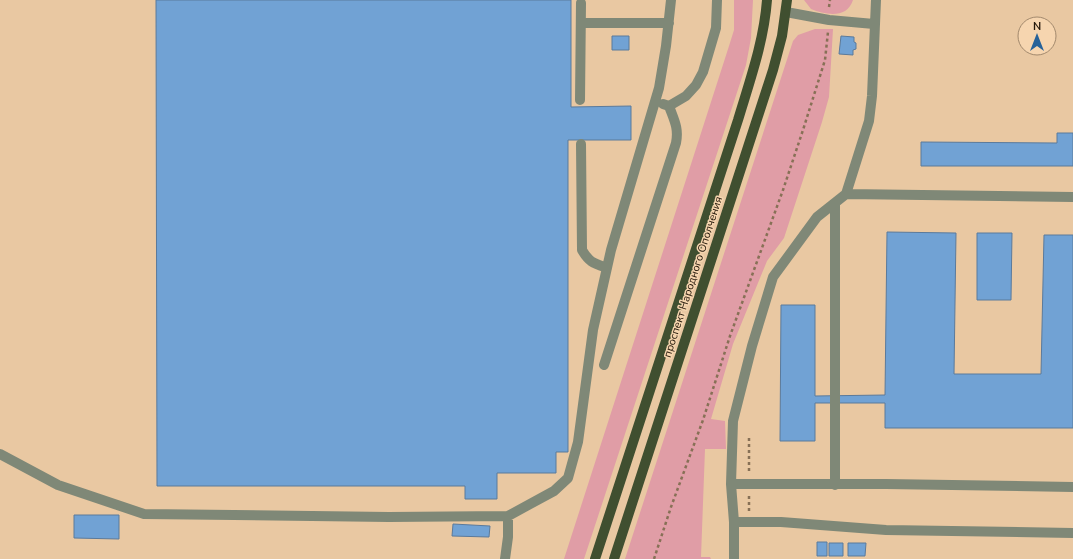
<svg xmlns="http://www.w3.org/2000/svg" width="1073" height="559" font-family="'Nunito Sans',sans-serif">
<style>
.green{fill:#e09da6}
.building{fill:#71a2d4;stroke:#5b7a9b}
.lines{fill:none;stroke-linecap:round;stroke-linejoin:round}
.path{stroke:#877056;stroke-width:2.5;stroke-dasharray:3 3;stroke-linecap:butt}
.minor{stroke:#7f8877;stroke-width:10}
.major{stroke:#404f30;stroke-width:10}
.labels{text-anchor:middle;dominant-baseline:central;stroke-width:3;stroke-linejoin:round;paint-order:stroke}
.street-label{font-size:11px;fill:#231709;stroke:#f6d5af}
</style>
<rect width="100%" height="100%" fill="#e9c8a2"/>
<!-- green -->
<path class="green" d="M734,0H753L751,38L746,65L584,559H564L729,46L734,30Z
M804,0H853C847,19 826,15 811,9Z
M815,29H833L829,97L822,122L784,238L767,261L733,344L711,419L725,421L726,449H705L701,557H710L711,559H625L793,41L798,35Z"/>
<!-- building -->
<path class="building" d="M156,0H571V107L631,106V140H568V452H556V473H497V499H465V486H157Z
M612,36H629V50H612Z
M841,36L854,37V42L856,43V49L853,50V55L839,54Z
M1057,133H1073V166H921V142L1057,143Z
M887,232L956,233L954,374H1041L1044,235H1073V428H885V403H815V441H780L781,305H815V396L885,395Z
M977,233H1012L1011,300H977Z
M74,515H119V539L74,538Z
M453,524L490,526L489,537L452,536Z
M817,542H827V556H817Z
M829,543H843V556H829Z
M848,543H866L865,556H848Z"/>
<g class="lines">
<!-- path -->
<path class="path" d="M829,7L830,0
M749,438V473
M749,511V496
M654,559L671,507L703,420L730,336L783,190L803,130L825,60L828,32"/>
<!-- minor -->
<path class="minor" d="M786,12L829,20L874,24
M581,23H669
M580,100L581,3
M663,104L669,106L686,96L696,85L703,72L716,28L717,0
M581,144L582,250C589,262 593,263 607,268
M846,194L1073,197
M604,365L676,143C679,128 674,120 669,106
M0,454L58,485L144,514L389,517L508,516L554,491L568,478L578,442L593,330L611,250L659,88L666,46L671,0
M731,484H886L1073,487
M835,485V203
M734,522H781L886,530L1073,533
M505,559L508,537V516
M734,559V522L731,484L733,421L752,346L773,277L817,217L846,194L869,121L872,96L876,0"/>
<!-- major -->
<path class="major" d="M595,559L738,120C750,80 764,41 767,0
M614,559L773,70L782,36L787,0"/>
</g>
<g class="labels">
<!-- street labels -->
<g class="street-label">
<text transform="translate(693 277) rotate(-72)">проспект Народного Ополчения</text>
</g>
</g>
<!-- north arrow -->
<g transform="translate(1037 36)"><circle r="19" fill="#f6d5af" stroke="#a2896d"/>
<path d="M0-3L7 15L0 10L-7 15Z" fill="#276299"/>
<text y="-6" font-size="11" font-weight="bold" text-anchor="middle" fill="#231709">N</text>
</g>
</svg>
